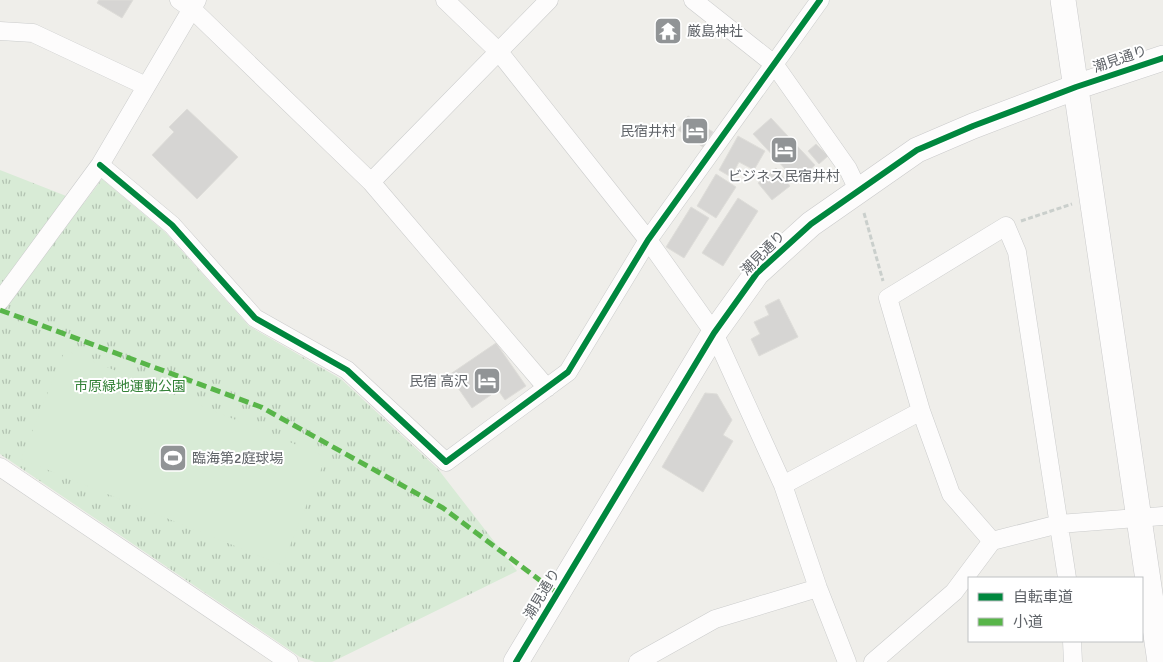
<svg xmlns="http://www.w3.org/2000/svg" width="1163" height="662" font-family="Signika,'Noto Sans JP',sans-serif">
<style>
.grass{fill:url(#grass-tufts)}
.garden{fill:#d8ebd6}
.building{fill:#d6d5d3;stroke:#deddd9}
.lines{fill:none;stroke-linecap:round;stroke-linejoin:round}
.street-casing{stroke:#cbcccc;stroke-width:19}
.secondary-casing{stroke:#cacacb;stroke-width:26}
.path{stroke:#cacfcc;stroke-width:3;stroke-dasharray:5 2.5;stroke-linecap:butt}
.street{stroke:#fdfcfc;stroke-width:18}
.secondary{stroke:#fdfcfc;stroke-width:25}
.quiet{stroke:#58b549;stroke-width:5;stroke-dasharray:10 5;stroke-linecap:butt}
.cycleway-casing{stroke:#fff;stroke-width:9}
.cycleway{stroke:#00873e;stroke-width:6}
.labels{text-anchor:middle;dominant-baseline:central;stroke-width:4;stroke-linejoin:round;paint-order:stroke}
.poi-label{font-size:14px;fill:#5f6368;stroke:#fff;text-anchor:start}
.street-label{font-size:14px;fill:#5f6368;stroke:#fff}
.park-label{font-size:14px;fill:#348238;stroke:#fff}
</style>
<defs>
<pattern id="grass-tufts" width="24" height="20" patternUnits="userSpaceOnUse" patternTransform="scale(1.25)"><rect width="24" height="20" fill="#d8ebd6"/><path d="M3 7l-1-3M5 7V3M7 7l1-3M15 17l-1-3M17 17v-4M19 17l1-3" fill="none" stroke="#b2c2b1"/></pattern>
</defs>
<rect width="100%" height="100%" fill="#efeeea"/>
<!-- grass -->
<path class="grass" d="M0,170L84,203L102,179L165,232L249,326L341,379L438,469L517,571L332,662H315L300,657L0,454Z"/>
<!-- garden -->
<path class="garden" d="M65,350L326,457L282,565L21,459Z"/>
<!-- building -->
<path class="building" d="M99,0H133L122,18L97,3Z
M661,20L680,26L675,41L657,36Z
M187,109L238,157L197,199L152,155L174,132L169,127Z
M688,116L713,132L703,147L678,130Z
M771,118L815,165L797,182L753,134Z
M738,136L765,151L754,170L739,162L731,177L719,170Z
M816,144L828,156L819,164L808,151Z
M776,168L790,186L772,200L758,183Z
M716,174L736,187L716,218L697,206Z
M738,198L758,211L723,266L702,253Z
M691,207L709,218L684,258L666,247Z
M779,299L798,337L759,356L751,339L760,334L754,322L769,315L765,306Z
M496,343L526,386L505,400L498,390L472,408L449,375Z
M705,393L717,394L732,420L723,435L733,441L703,492L662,467Z"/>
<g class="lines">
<!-- street casing -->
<g class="street-casing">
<path id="street" d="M179,0L192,9L371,182L547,388
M445,0L499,52L648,240L714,333L783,485L818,588L847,662
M693,0L774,64L848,169L858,190
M0,31L33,33L146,86
M100,165L172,225L255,318L347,370L446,462L568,372L648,240L820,0
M371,182L549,0
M0,301L100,165L197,0
M0,467L289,662
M783,485L921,411
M992,541L951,494L921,411L888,298L1006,226L1017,252L1067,578
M1072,641L1073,662
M638,662L715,619L818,588
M873,662L954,592L992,541L1059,524L1163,516"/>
</g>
<!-- secondary casing -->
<g class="secondary-casing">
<path id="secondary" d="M1063,0L1160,662
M516,662L714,333L757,273L811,224L917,150L973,126L1076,87L1163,58"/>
</g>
<!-- path -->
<path class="path" d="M864,213L883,281
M1021,221L1072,204"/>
<!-- street -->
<use href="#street" class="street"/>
<!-- secondary -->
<use href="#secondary" class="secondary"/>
<!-- quiet -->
<path class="quiet" d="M0,310L261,407L443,508L557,593"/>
<!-- cycleway casing -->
<g class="cycleway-casing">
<path id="cycleway" d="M100,165L172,225L255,318L347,370L446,462L568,372L648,240L820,0
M516,662L714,333L757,273L811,224L917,150L973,126L1076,87L1163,58"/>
</g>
<!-- cycleway -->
<use href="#cycleway" class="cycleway"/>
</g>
<!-- icons -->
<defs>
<g id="temple-square" transform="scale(1.4375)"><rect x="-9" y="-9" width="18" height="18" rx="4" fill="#919496" stroke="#fff"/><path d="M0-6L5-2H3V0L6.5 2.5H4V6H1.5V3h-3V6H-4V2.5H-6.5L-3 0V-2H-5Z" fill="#fff"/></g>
<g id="hotel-square" transform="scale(1.4375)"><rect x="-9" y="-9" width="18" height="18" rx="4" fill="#919496" stroke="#fff"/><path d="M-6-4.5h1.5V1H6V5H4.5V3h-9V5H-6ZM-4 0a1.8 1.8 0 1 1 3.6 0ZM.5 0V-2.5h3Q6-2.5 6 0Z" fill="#fff"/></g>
<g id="stadium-square" transform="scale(1.4375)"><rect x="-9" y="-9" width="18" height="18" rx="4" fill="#919496" stroke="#fff"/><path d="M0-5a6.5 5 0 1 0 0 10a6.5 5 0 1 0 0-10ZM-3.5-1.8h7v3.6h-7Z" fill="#fff"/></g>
</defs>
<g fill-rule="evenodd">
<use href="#temple-square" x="668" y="31"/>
<use href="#hotel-square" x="695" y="131"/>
<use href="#hotel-square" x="784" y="150"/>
<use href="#hotel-square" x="487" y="381"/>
<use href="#stadium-square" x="173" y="458"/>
</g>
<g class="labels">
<!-- poi labels -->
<g class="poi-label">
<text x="687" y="31">厳島神社</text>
<text x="676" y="131" text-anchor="end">民宿井村</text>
<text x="784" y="176" text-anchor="middle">ビジネス民宿井村</text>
<text x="468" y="381" text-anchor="end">民宿 高沢</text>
<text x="192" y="458">臨海第2庭球場</text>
</g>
<!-- street labels -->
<g class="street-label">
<text transform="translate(1120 59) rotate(-19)">潮見通り</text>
<text transform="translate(763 253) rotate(-45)">潮見通り</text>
<text transform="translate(542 594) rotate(-59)">潮見通り</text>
</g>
<!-- park labels -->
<g class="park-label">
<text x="130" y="386">市原緑地運動公園</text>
</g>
</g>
<!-- legend -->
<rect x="968" y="577" width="175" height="65" fill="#ffffff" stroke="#bfc1c3"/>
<rect x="978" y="593" width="25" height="8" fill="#00873e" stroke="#bfc1c3"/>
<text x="1013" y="602" font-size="15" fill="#5f6368">自転車道</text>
<rect x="978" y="618" width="25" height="8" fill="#58b549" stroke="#bfc1c3"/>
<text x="1013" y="627" font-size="15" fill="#5f6368">小道</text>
</svg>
